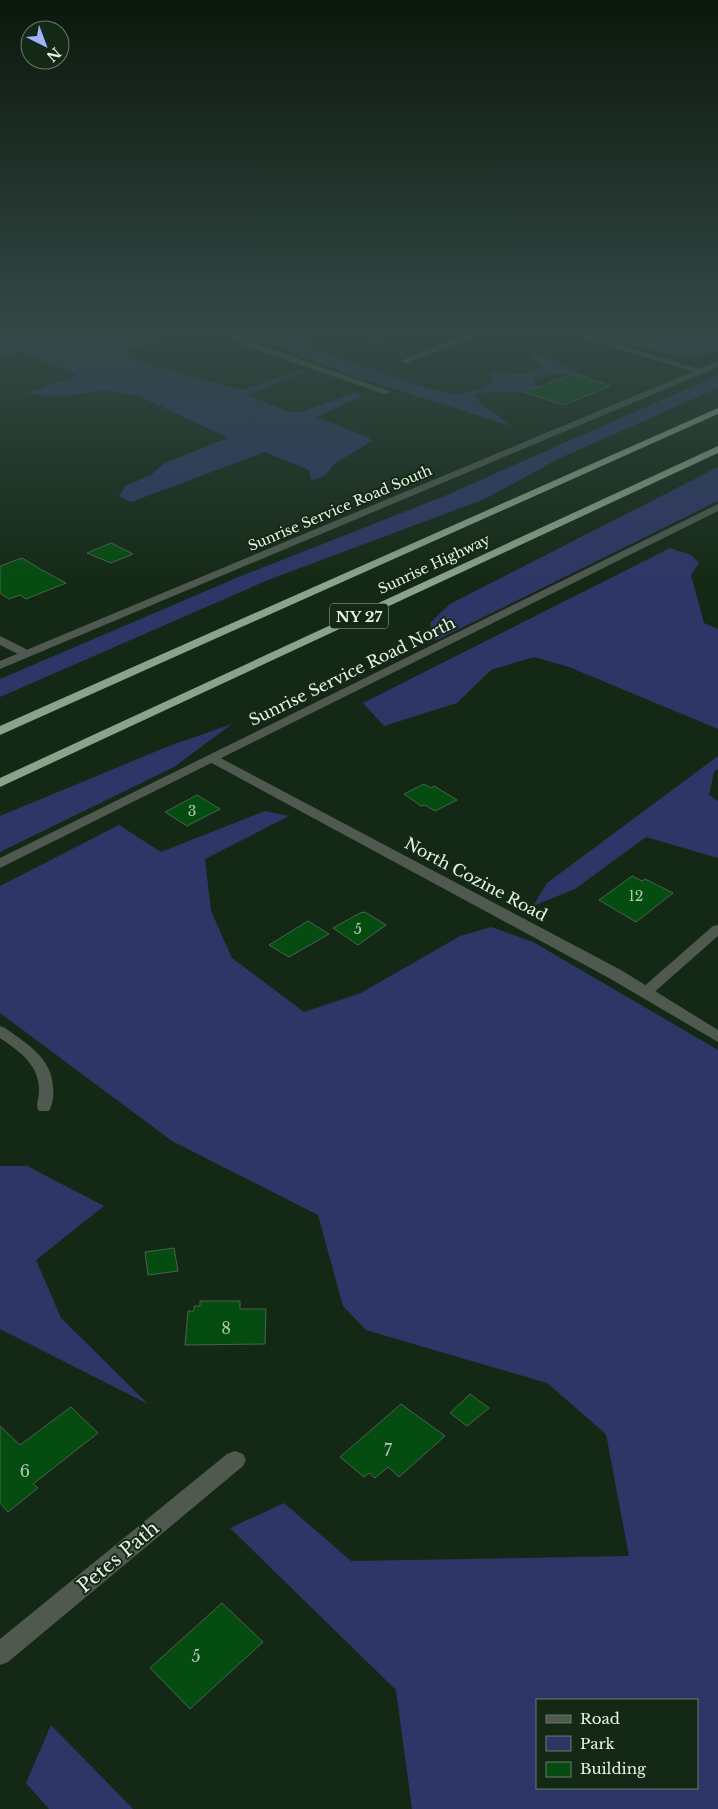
<svg xmlns="http://www.w3.org/2000/svg" width="718" height="1809" font-family="'Libre Baskerville',serif">
<style>
.green{fill:#2e3667;fill-rule:evenodd}
.building{fill:#054c11;stroke:#4b624c}
.lines{fill:none;stroke-linecap:round;stroke-linejoin:round}
.service{fill:#4f594f;fill-rule:evenodd}
.minor{fill:#4f594f;fill-rule:evenodd}
.tertiary{fill:#4f594f;fill-rule:evenodd}
.motorway{fill:#8aa38a;fill-rule:evenodd}
.labels{text-anchor:middle;dominant-baseline:central;stroke-width:4;stroke-linejoin:round;paint-order:stroke}
.far-street-label{font-size:14px;fill:#e7f4e7;stroke:#142915}
.number-label{font-size:14px;fill:#aecab2}
.shield{fill:#142915;stroke:#a8b7a8;stroke-width:1}
.shield-label{font-size:15px;font-weight:bold;fill:#e7f4e7}
.street-label{font-size:16px;fill:#e7f4e7;stroke:#142915}
.near-number-label{font-size:16px;fill:#aecab2}
.near-street-label{font-size:19px;fill:#e7f4e7;stroke:#142915}
</style>
<rect width="100%" height="100%" fill="#142915"/>
<!-- green -->
<path class="green" d="M0,329H185L178,334L130,349L128,356L149,365L241,390L300,370L305,372L248,395L289,412H301L354,393L363,396L316,417L368,437L372,441L334,464L326,475L311,481L309,470L265,452L131,502L119,496L125,486L151,475L165,463L228,438L139,396L107,390L56,397L28,393L77,375L21,352L0,356Z
M245,329H351L394,345L332,332L306,339L316,350L432,390L456,395L478,390L492,382L490,372L523,374L541,368L529,352L556,361L590,378L556,373L534,378L535,385L559,399C530,393 505,389 475,394L478,401L511,426L341,372L242,333Z
M598,329H718V352L682,357L634,346Z
M718,375V388L558,459L485,499L268,580L0,697V679L241,576L442,497Z
M718,467V501L435,641L430,623L450,604Z
M670,548L691,555L699,563L691,575L704,623L718,629V729L569,667L534,657L491,670L457,703L384,726L363,703Z
M232,724L174,767L0,852V816L169,746Z
M718,756V769L714,772L709,795L718,801V858L646,837L575,889L533,906L547,883Z
M265,811L289,816L205,859L211,911L232,958L304,1012L361,993L460,936L491,927L533,942L718,1050V1809H412L396,1690L230,1528L284,1503L351,1561L629,1556L606,1434L547,1383L366,1330L343,1306L318,1215L172,1141L0,1013V886L119,825L161,852ZM537,1700H697V1788H537Z
M0,1166H27L104,1206L36,1260L61,1318L148,1404L0,1329Z
M51,1725L133,1809H49L26,1783Z"/>
<!-- building -->
<path class="building" d="M574,374L610,386L564,405L524,392Z
M111,543L133,554L111,563L87,553Z
M22,558L42,570L66,583L26,599L20,595L9,599L0,593V566Z
M424,784L431,788L434,786L457,800L435,811L425,805L421,806L404,794Z
M197,795L220,809L187,826L165,812Z
M632,876L642,881L645,879L673,893L636,922L599,900Z
M365,912L386,925L358,945L333,928L360,913Z
M308,921L329,934L289,957L269,945Z
M174,1248L178,1271L148,1275L145,1252Z
M200,1301H240V1309H266L265,1344L185,1345L188,1311H194V1306H200Z
M470,1394L489,1408L467,1426L450,1413Z
M401,1404L445,1436L399,1477L388,1467L375,1478L369,1473L364,1477L340,1457Z
M71,1407L98,1433L33,1484L38,1488L8,1512L0,1503V1426L20,1445Z
M222,1603L263,1642L190,1709L150,1668Z"/>
<g class="lines">
<!-- service -->
<path class="service" d="M718,925V936L651,995H641L639,992L641,989L713,926Z
M0,1026L5,1028C26,1043 52,1058 53,1087C54,1095 53,1104 49,1111H39C35,1105 39,1098 39,1092C40,1065 20,1052 0,1038Z"/>
<!-- minor -->
<path class="minor" d="M213,329H224L254,343L392,392L384,394L248,347Z
M481,329H493L407,363L400,361Z
M556,329H570L704,371L697,373Z
M0,636L30,651L32,654L26,658L0,645Z
M213,754L621,970L718,1030V1042L609,978L208,761L206,758Z
M235,1451L243,1454L246,1460L243,1466L8,1662L0,1665V1639L227,1454Z"/>
<!-- tertiary -->
<path class="tertiary" d="M718,361V367L0,669V661Z
M718,504V511L0,868V858Z"/>
<!-- motorway -->
<path class="motorway" d="M718,408V414L0,735V726Z
M718,446V453L0,787V778Z"/>
</g>
<!-- sky -->
<linearGradient id="sky" x2="0" y2="1"><stop stop-color="#0b170c"/><stop offset="0.57" stop-color="#344946"/><stop offset="1" stop-color="#344946" stop-opacity="0"/></linearGradient>
<rect width="718" height="582" fill="url(#sky)"/>
<g class="labels">
<!-- far-street labels -->
<g class="far-street-label">
<text transform="translate(340 508) rotate(-23)">Sunrise Service Road South</text>
<text transform="translate(434 564) rotate(-25)">Sunrise Highway</text>
</g>
<!-- number labels -->
<g class="number-label">
<text x="192" y="811">3</text>
<text x="636" y="896">12</text>
<text x="358" y="929">5</text>
</g>
<!-- shield labels -->
<rect class="shield" x="330" y="603.5" width="58" height="25" rx="4"/>
<g class="shield-label">
<text x="359" y="616">NY 27</text>
</g>
<!-- street labels -->
<g class="street-label">
<text transform="translate(352 671) rotate(-26)">Sunrise Service Road North</text>
<text transform="translate(476 879) rotate(28)">North Cozine Road</text>
</g>
<!-- near-number labels -->
<g class="near-number-label">
<text x="226" y="1328">8</text>
<text x="388" y="1450">7</text>
<text x="25" y="1471">6</text>
<text x="196" y="1656">5</text>
</g>
<!-- near-street labels -->
<g class="near-street-label">
<text transform="translate(118 1557) rotate(-40)">Petes Path</text>
</g>
</g>
<!-- legend -->
<rect x="536" y="1699" width="162" height="90" fill="#142915" stroke="#687a69"/>
<rect x="546" y="1715" width="25" height="8" fill="#4f594f" stroke="#687a69"/>
<text x="580" y="1724" font-size="15" fill="#e7f4e7">Road</text>
<rect x="546" y="1736" width="25" height="15" fill="#2e3667" stroke="#687a69"/>
<text x="580" y="1749" font-size="15" fill="#e7f4e7">Park</text>
<rect x="546" y="1762" width="25" height="15" fill="#054c11" stroke="#687a69"/>
<text x="580" y="1774" font-size="15" fill="#e7f4e7">Building</text>
<!-- north arrow -->
<g transform="translate(45 45) rotate(138)"><circle r="24" fill="#142915" stroke="#687a69"/>
<path d="M0-4L9 19L0 12L-9 19Z" fill="#a2b2fd"/>
<text y="-8" font-size="14" font-weight="bold" text-anchor="middle" fill="#e7f4e7">N</text>
</g>
</svg>
